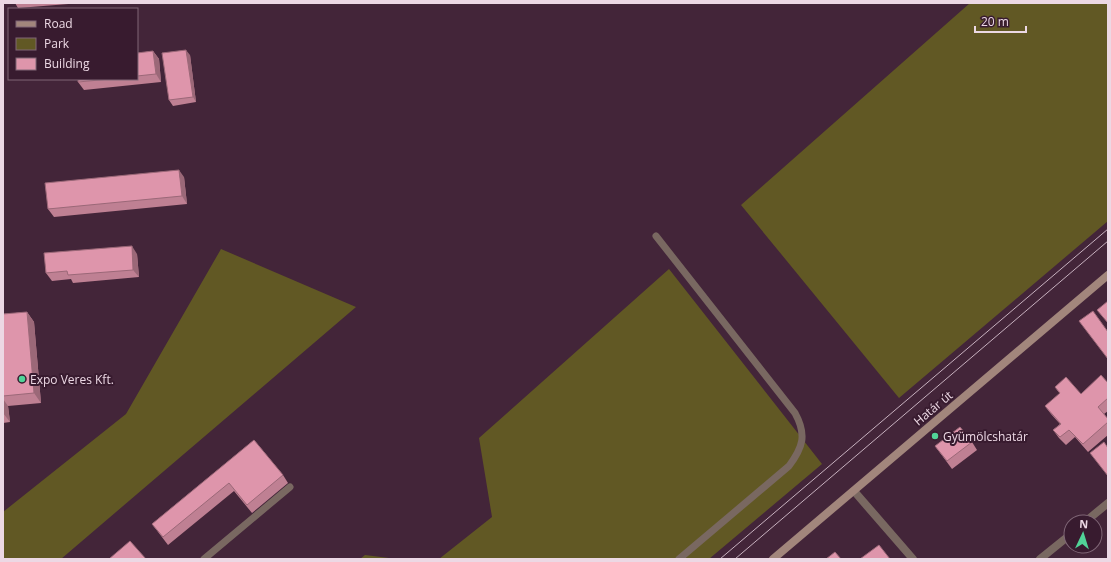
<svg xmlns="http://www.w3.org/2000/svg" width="1111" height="562" font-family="'Open Sans',sans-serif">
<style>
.green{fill:#615824}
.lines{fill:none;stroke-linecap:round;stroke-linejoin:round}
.lane{stroke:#796861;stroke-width:7}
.street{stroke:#796861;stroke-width:8}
.secondary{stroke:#a2867c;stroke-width:8}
.tram{stroke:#c7b1bf;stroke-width:1}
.wall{fill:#bf8093}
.shaded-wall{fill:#9b6878}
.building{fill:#de95ab;stroke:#9b6878}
.poi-dot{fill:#51d398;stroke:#381b2f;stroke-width:1.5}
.labels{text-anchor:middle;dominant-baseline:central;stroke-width:4;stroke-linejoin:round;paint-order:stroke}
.poi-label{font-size:12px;fill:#ecd8e4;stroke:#381b2f;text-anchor:start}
.street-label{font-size:12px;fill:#ecd8e4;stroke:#381b2f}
</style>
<rect width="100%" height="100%" fill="#432539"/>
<!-- green -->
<path class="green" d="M970,3H1108V221L899,398L741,205Z
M221,249L356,307L61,559H3V512L126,414Z
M669,269L822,464L709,559H439L492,517L479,438Z
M365,555L397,559H360Z"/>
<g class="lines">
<!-- lane -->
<path class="lane" d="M656,236L795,413C807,435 803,447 789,466L679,559
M204,559L290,487"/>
<!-- street -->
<path class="street" d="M854,491L913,559
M1085,522L1108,503
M1040,559L1071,534"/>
<!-- secondary -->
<path class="secondary" d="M773,559L1108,275"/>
<!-- tram -->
<path class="tram" d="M720,559L1108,229
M735,559L1108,241"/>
</g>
<!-- wall -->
<path class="wall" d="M15,3H81L18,8Z
M153,51L159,59L161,82L84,90L78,82V79H137V53Z
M190,55L196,102L173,106L169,100Z
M184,177L187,204L54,217L48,209Z
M137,254L139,277L73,283L71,279L52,281L46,273Z
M27,312L34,322L41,403L8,406L10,422L3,423V314Z
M1108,383V411L1104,414L1108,419V435L1088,452L1075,437L1066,445L1059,438L1053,430L1060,424L1051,414L1045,406L1060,394L1055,387L1081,394Z
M254,440L283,475L288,483L252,513L234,491L168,545L152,524Z
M972,442L977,450L952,469L935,446Z"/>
<!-- shaded-wall -->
<path class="shaded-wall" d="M186,50L190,55L196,102L193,97Z
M153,51L159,59L161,82L156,74Z
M179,170L184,177L187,204L182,196Z
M132,246L137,254L139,277L133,270Z
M27,312L34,322L41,403L34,393Z
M3,399L8,406L10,422L3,413Z"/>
<!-- building -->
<path class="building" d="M186,50L193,97L169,100L162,53Z
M153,51L156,74L137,76V53Z
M78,79H110L78,82Z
M179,170L182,196L48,209L45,183Z
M132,246L133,270L68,275L67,271L46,273L44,253Z
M1108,301V323L1097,310Z
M1093,311L1108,332V359L1079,321Z
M27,312L34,393L3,396V314Z
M1101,375L1108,383V398L1098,407L1108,419V422L1083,444L1069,430L1060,437L1053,430L1061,424L1045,406L1060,393L1055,387L1066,377L1081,394Z
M960,427L972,442L947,461L935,446Z
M254,440L283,475L247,505L229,483L163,537L152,524Z
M1104,442L1108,448V476L1090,453Z
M130,541L146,559H109Z
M879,545L890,559H860Z
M835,552L841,559H826Z"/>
<!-- markers -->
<g class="poi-dot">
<circle cx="22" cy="379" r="4"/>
<circle cx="935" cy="436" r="4"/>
</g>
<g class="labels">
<!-- poi labels -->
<g class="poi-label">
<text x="30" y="379">Expo Veres Kft.</text>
<text x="943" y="436">Gyümölcshatár</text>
</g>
<!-- street labels -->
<g class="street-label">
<text transform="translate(933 408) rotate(-40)">Határ út</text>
</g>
</g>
<!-- border -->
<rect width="1111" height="562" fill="none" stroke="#ecd8e4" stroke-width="8"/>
<!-- legend -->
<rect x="8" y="8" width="130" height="72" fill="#381b2f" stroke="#806777"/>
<rect x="16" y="21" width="20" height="6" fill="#a2867c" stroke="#806777"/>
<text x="44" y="28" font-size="12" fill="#ecd8e4">Road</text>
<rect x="16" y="38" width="20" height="12" fill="#615824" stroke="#806777"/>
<text x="44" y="48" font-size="12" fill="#ecd8e4">Park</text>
<rect x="16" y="58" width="20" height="12" fill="#de95ab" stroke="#806777"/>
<text x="44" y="68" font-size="12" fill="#ecd8e4">Building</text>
<!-- north arrow -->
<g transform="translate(1083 534) rotate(4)"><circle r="19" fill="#381b2f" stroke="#806777"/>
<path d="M0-3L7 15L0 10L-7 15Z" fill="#51d398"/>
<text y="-6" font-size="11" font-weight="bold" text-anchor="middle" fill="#ecd8e4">N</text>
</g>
<!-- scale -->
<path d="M975 26v6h51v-6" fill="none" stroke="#ecd8e4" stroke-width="2"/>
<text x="981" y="26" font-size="12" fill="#ecd8e4" stroke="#381b2f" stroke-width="3" paint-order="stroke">20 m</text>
</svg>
